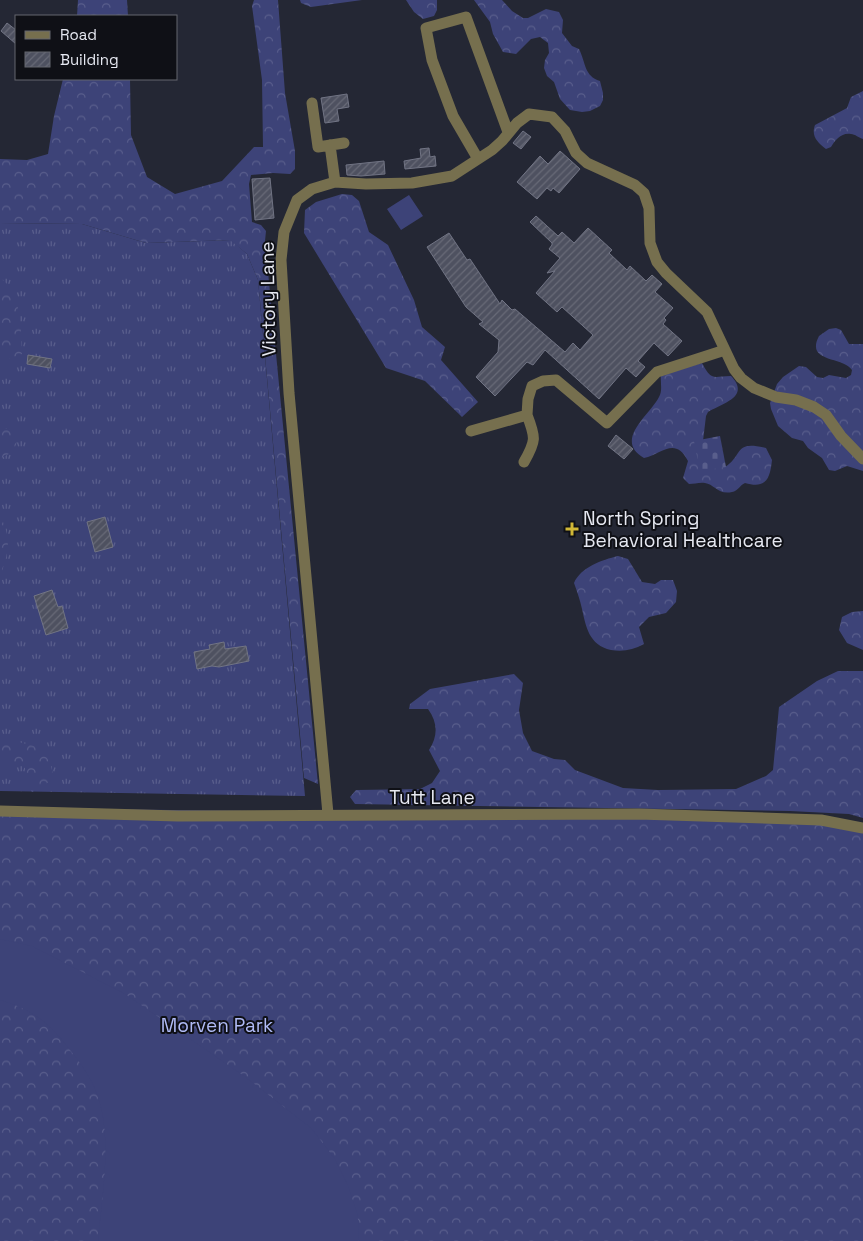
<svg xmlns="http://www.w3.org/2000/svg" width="863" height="1241" font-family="'Space Grotesk',sans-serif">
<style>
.grass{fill:url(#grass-tufts)}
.forest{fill:url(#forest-crowns)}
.cemetery{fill:url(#cemetery-stones)}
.pitch{fill:#3d4378}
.building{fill:url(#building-hatch);stroke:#717484}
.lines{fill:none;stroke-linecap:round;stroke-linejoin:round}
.minor{stroke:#766f4e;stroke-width:11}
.poi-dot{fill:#d0b736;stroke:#0f1016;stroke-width:2}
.labels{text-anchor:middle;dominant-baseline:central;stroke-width:4;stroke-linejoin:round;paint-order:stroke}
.street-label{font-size:19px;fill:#e6e8f1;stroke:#0f1016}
.poi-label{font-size:19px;fill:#e6e8f1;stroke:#0f1016;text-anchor:start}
.park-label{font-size:19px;fill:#b0bbf6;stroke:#0f1016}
</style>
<defs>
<pattern id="grass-tufts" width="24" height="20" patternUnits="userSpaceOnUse" patternTransform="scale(1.25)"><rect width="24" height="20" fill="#3d4378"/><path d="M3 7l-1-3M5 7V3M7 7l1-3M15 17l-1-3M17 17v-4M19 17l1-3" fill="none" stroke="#595e8c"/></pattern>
<pattern id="forest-crowns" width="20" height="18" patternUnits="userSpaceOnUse" patternTransform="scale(1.25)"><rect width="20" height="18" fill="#3d4378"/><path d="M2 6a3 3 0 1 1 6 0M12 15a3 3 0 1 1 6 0" fill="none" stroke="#595e8c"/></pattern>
<pattern id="cemetery-stones" width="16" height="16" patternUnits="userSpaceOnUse" patternTransform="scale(1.25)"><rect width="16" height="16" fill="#3d4378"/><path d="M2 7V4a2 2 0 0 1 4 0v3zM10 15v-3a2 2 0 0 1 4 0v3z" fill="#595e8c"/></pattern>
<pattern id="building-hatch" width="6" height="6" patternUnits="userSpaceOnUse" patternTransform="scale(1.25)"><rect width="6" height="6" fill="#4e5160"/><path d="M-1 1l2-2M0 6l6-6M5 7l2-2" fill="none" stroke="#686a77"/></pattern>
</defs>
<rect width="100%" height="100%" fill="#242734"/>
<!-- grass -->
<path class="grass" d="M0,223L82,224L146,243L231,240L247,254L258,280L305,796L0,791Z"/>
<!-- forest -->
<path class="forest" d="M78,0H127L128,16H77Z
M254,0H278L285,93L295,151V169L290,174L273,173L251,175L249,184L252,222L261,225L266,231L265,241L318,784L304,778L258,280L247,254L230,240L146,243L82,224L0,223V159L27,160L48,154L54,116L63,79H130L131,135L147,177L175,194L222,181L254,147H263L262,80L252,6Z
M300,0H362L311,7L301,3Z
M406,0H437V10L434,16L423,19L414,12Z
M474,0H502L512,11L523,18H528L546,9L559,12L563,20L562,33L572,46L579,49C586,63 584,76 600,81L603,93V100L600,106L590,111L582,112L570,110L560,99L554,82L547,76L544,68L545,60L549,53L548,43L540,37L531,39L516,54L503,52L493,34L490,22Z
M863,91V139C859,138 855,134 851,134C842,132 835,140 831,147L826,149C817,142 811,136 815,125L847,108L851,97Z
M342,194L352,195L359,201L369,232L388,245L414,300L422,327L445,347L441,360L478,402L462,417L425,381L386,368L304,233L305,210L316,202Z
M0,278C22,292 21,331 22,354L4,361L0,358Z
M836,328L841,330L849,344H863V471L847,466L835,471L829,470L822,458L808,448L803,441L792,438L778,426L771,409L770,403L777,384L783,377L799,366L806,367L817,377L823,378L829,375L846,378L851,375L852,370C843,356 805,363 819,336L829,329Z
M702,363C712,382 713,376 731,376C751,397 722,403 708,412L706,416L703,441L725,467C744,455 733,440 766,448L772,460C770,479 766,489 745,483C740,485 738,491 732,492C718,495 714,484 705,483C700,482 694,484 689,484L683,478L688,461C675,436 662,454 644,458C613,440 650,415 659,397C663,390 660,382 661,374Z
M0,428L20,431L14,451L0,459Z
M0,522H3C11,540 8,554 2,571L0,572Z
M618,556L628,559L642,582L655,584L661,580H673L677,591L676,602L666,613L649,617L639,627L644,644C633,650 623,652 611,650C589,645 586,627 582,609C580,600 577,591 574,583C581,567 602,560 618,556Z
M863,611V650L847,643L839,630L842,617L852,612Z
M838,671H863V818L849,814L790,811L355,804L350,797L356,790L420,789L432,783L440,771L429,750C438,736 438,723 428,709H409L410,704L430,689L514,674L523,683L519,710L523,733L532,751L554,759L565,760L575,770L623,788L658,790L736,789L766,776L773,770L779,707L817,681Z
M0,740H11L46,749C53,778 61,777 32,792L25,780V768L15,762L0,765Z
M0,808L825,818L863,831V1241H0Z"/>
<!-- cemetery -->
<path class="cemetery" d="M720,436L726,467L700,471L694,441Z"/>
<!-- pitch -->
<path class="pitch" d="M409,195L423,216L401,230L387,209Z
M0,939L32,946L125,994L244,1076L311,1128L335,1159L348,1186L357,1213L359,1226L358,1241H98C102,1194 114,1133 95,1089C89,1075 80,1062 70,1050C51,1024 32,1009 0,1000Z"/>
<!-- building -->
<path class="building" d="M7,23L16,30V44L1,31Z
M347,94L349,107L337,109L339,121L325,123L321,98Z
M523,131L531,137L521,149L513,143Z
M429,148L430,157L435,156L436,166L405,169L404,161L421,158L420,149Z
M560,151L580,169L559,193L553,188L551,191L547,188L537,199L517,182L540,156L548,164Z
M384,161L385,174L361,176L347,175L346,165Z
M270,178L274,218L255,220L252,179Z
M536,216L558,236L562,232L574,243L588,228L612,250L609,253L627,270L630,266L646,281L652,275L662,284L655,292L673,308L664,318L666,320L663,324L682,341L668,356L654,343L638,361L645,367L636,377L626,368L599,399L545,350L533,365L527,362L495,396L476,377L498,352L499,340L479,324L483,322L466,307L427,247L449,233L467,260L470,259L500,304L502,300L512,310L515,309L565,352L573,343L580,350L593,335L562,307L557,312L536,293L555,271L547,273L560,258L549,249L552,245V243L530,222Z
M28,355L52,359L50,368L27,364Z
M616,435L633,449L624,459L608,446Z
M105,517L113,547L95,552L87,522Z
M52,590L58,607L62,606L68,628L46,635L34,596Z
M224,642L225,649L246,646L249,661L219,667L212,666L197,669L194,652L210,649L209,645Z"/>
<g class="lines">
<!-- minor -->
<path class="minor" d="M312,103L318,147L344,143
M330,145L335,182
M478,159L453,116L432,60L426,28L466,17L508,132
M471,431L527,415L528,399L532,386L543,381L556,380L607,423L657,372L725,350
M524,462C536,441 536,438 527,415
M0,811L178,816L639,814L821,820L863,828
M328,814L289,393L281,260L284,232L297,200L312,189L335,182L366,184L412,183L452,176L492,150L502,141L517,123L529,114L552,117L565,131L576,153L587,163L635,185L644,193L649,208L650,243L657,262L666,273L707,312L734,369L741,378L754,388L776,397L796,400L814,407L826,415L841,436L863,459"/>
</g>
<!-- markers -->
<path class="poi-dot" d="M569.5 521.5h5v5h5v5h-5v5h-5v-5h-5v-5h5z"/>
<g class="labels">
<!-- street labels -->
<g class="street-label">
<text transform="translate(268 299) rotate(-91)">Victory Lane</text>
<text x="432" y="797">Tutt Lane</text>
</g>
<!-- poi labels -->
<g class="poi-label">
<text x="583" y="518">North Spring<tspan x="583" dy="22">Behavioral Healthcare</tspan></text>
</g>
<!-- park labels -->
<g class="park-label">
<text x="217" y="1025">Morven Park</text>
</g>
</g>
<!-- legend -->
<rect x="15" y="15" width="162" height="65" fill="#0f1016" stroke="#65666e"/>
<rect x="25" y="31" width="25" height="8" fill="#766f4e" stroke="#65666e"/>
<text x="60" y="40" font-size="15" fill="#e6e8f1">Road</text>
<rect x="25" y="52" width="25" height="15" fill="url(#building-hatch)" stroke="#65666e"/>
<text x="60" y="65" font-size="15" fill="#e6e8f1">Building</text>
</svg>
